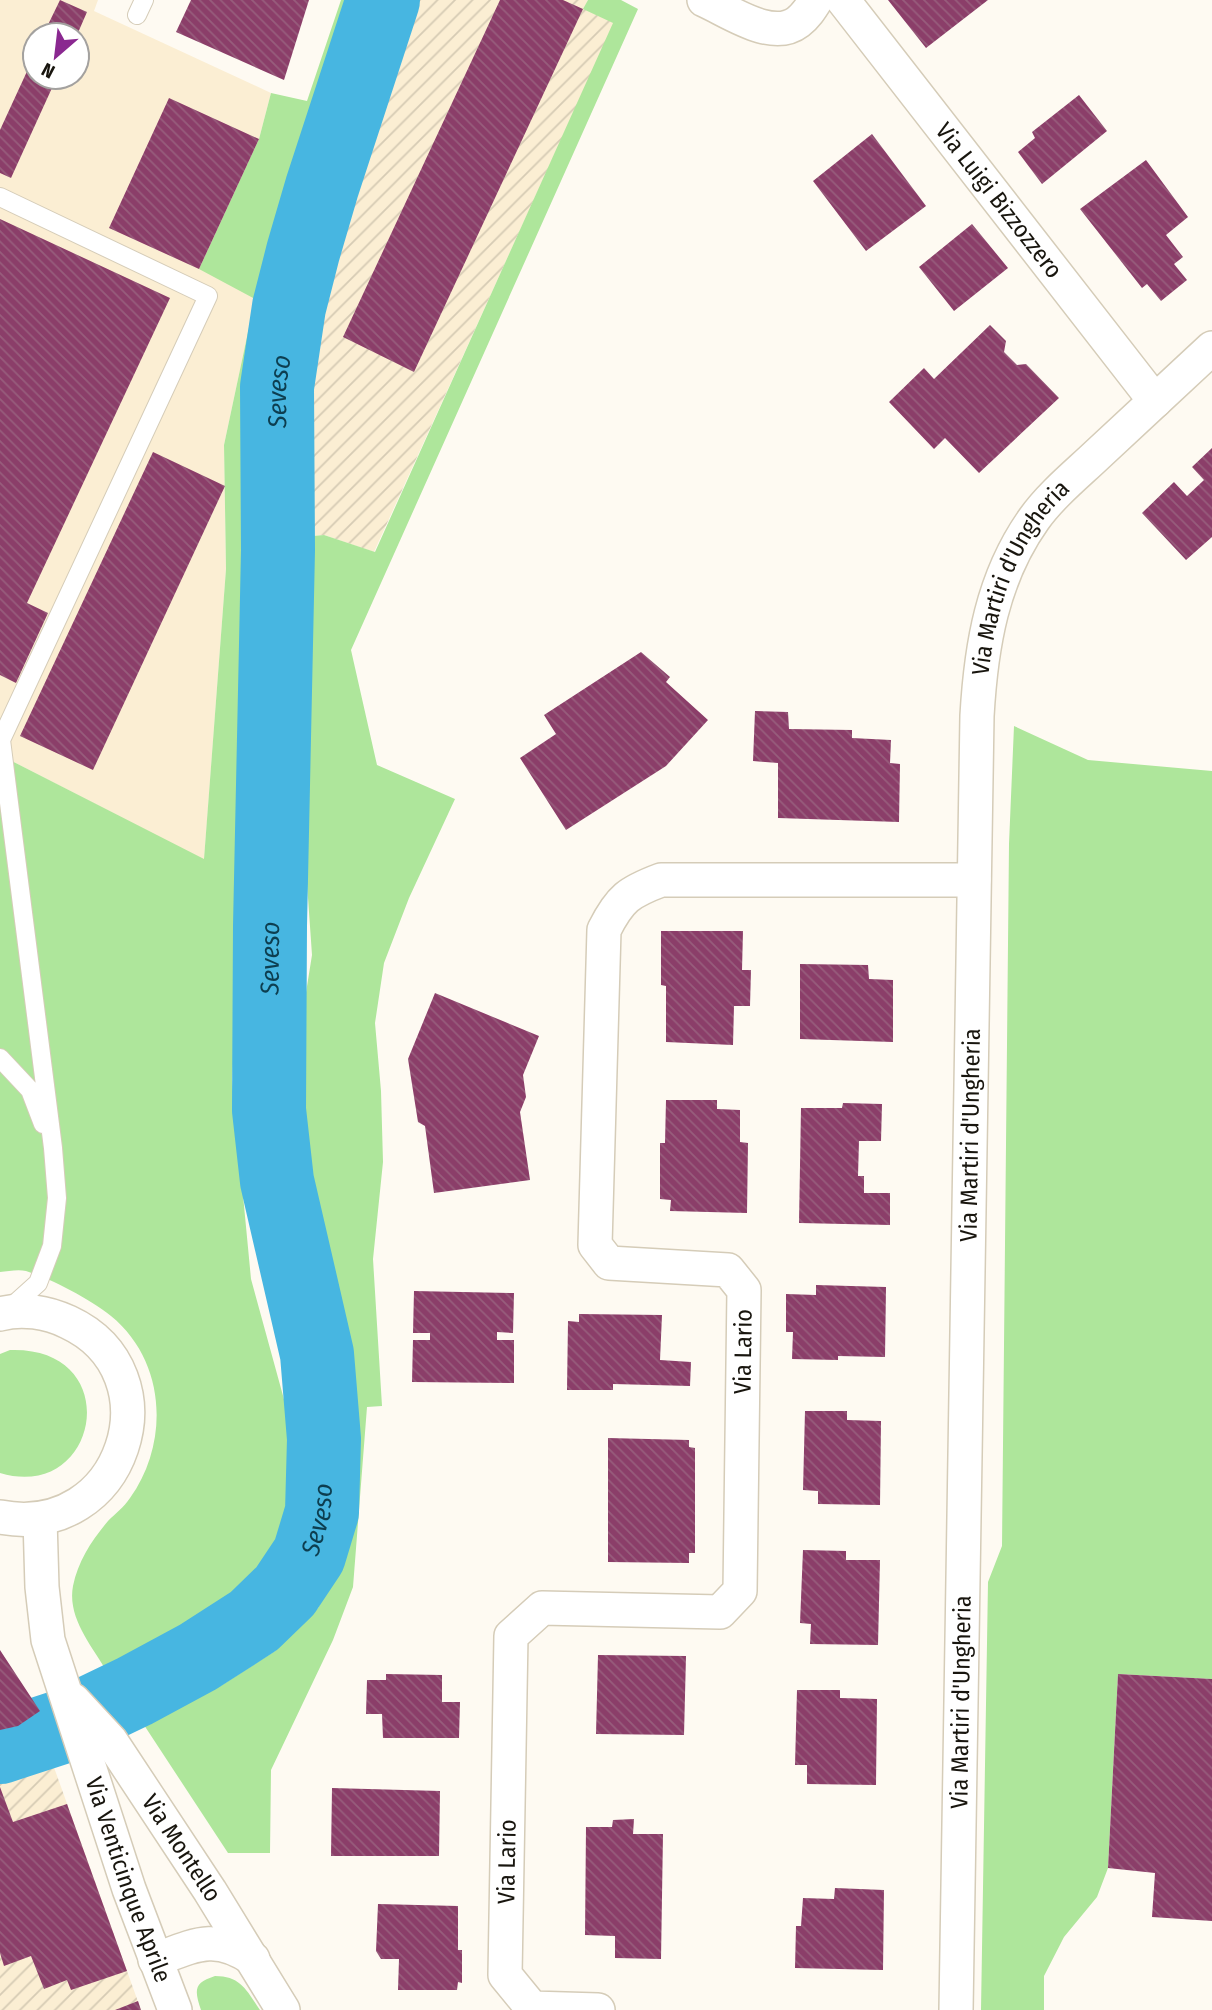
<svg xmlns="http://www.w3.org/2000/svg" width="1212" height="2010" font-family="'Fira Sans Condensed',sans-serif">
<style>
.built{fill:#fbeed3;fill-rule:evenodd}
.industrial{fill:url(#industrial-furrows)}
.grass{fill:#aee69b}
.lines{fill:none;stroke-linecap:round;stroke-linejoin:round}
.river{stroke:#47b6e1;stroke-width:74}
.building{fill:url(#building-back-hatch)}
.service-casing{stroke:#d5ccb8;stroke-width:20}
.minor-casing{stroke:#d5ccb8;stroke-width:36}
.service{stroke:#fff;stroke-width:18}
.minor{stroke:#fff;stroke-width:33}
.labels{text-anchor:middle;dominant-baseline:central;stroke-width:7;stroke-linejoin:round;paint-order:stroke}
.street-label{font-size:24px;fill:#18150e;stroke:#fff}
.water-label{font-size:26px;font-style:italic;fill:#0d3e50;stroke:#fff}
</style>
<defs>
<pattern id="industrial-furrows" width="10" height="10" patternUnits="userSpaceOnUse" patternTransform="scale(1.75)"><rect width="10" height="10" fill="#fbeed3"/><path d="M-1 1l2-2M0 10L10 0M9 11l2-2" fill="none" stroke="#d6cbb4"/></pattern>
<pattern id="building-back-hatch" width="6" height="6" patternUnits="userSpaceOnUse" patternTransform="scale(1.75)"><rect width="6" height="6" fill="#8b3e69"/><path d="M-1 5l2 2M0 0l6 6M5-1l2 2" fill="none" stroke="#975d7c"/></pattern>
</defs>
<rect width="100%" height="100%" fill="#fefaf2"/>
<!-- built -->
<path class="built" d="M0,0H98L94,11L271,93L259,139L255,299L224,445L226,569L204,860L0,755ZM35,35H77V77H35Z"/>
<!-- industrial -->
<path class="industrial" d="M415,0H588L584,9L614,23L374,552L324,535L302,537L304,357L313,314Z
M51,1759L127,1971L141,2010H0V1766Z"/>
<!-- grass -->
<path class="grass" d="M341,0H353L301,166L264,297L253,354L250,405L253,553L243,754L245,870L232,1080L251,1279L285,1403L293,1512L287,1541L266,1573L214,1610L107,1672C92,1646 67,1618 73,1586C78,1561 92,1540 108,1521C115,1514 124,1507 130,1498C170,1442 166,1361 111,1316C90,1299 52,1279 26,1271C19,1269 8,1271 0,1272V755L204,859L226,569L224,445L255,299L199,269L259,139L271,93L307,101Z
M588,0H621L638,9L351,650L377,765L455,799L409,898L384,963L375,1023L381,1091L383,1162L373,1259L382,1406L367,1407L353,1587L333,1640L271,1770L270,1853H228L144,1725L222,1685L275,1651L318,1608L345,1558L352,1499L354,1381L337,1290L305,1175L294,1094L300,1030L312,955L299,769L302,537L324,535L375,552L613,23L583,9Z
M1014,726L1088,760L1212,771V1679L1118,1674L1108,1868L1097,1897L1064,1937L1044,1976V2010H981L988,1582L1002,1546L1009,844Z
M10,1350C127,1346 100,1503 0,1473V1354Z
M215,1976C241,1976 247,1991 260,2010H201C194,1989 194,1983 215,1976Z"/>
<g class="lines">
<!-- river -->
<path class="river" id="s1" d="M0,1747L58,1728L135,1691L198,1657L254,1621L285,1591L309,1555L322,1512L324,1439L317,1354L277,1181L269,1110L270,926L278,550L277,387L289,307L303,252L322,187L383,0"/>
</g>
<!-- building -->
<path class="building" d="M60,0L87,12L77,35H43Z
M191,0H309L284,80L176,32Z
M500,0H563L583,9L414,372L343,337Z
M888,0H988L926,48Z
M35,54V77H57L11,178L0,173V130Z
M1079,95L1107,131L1042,184L1018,152L1035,138L1032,132Z
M169,98L259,139L199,269L109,228Z
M872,134L926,206L866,251L813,181Z
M1146,160L1188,217L1166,235L1183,257L1174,264L1187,280L1161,301L1147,284L1142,288L1080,209Z
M0,219L170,298L27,603L48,613L16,683L0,675Z
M972,224L1008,268L954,311L919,267Z
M990,325L1006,341L1004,352L1017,365L1026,364L1059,398L979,473L945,438L934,449L889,402L924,368L934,379Z
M1212,448V537L1186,560L1142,513L1174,482L1187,496L1204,480L1192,467Z
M153,452L225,486L93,770L20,736Z
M641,652L670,677L666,682L708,720L666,766L566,830L520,758L556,734L544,715Z
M755,711L788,712L789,729L852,730V738L891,740L890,763L900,764L899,822L778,818V763L753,761Z
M661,931H743L742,970H751L750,1006H734L733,1045L666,1042V986L661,985Z
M800,964L868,965L869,979L893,980V1042L800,1039Z
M435,993L539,1036L523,1075L526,1097L520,1112L530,1180L434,1193L425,1126L418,1122L408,1059Z
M666,1100H717V1109L740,1110V1142L748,1143L747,1213L670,1211L671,1200L660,1199V1143H665Z
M843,1103L882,1104L881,1141H859L858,1176H864V1193H890V1225L799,1223L801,1108H842Z
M816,1285L886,1287L885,1357L838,1356V1360L792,1359L793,1332H786V1294L816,1295Z
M414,1291L514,1293L513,1333L497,1332V1340H514V1383L412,1382L413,1340H430V1333H413Z
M579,1314L662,1315L660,1360L691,1362L690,1386L613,1384V1390H567L568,1321L579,1322Z
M805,1411H847V1420L881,1421L880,1505L818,1504V1491L803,1490Z
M608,1438L689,1440V1447L695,1448V1553H689V1563L608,1562Z
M803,1550L846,1551V1560H880L878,1645L810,1644L811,1624L800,1623Z
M0,1650L40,1711L18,1726L0,1730Z
M598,1655L686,1656L684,1735L596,1734Z
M386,1674L442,1675V1702H460L459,1738H383L382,1714H366L367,1680H386Z
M1118,1674L1212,1679V1921L1152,1917L1155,1873L1108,1868Z
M797,1690H840V1698L877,1699L876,1785L807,1784V1765H795Z
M0,1787L13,1822L67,1804L127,1971L71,1990L67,1980L44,1989L31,1956L4,1966L0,1953Z
M332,1788L440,1791L439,1856H331Z
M634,1819L633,1834H663L661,1959L615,1958V1936L585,1935L586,1827H612L613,1820Z
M835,1888L884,1890L883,1970L795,1968L796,1926H801L803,1898L834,1899Z
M378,1904L458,1906V1950H462V1983L458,1982L457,1990H398L399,1959H381L376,1951Z
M138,2001L141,2010H115Z"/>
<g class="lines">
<!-- service casing -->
<g class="service-casing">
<path id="service" d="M137,15L144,0
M0,197L208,296L1,740L53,1148L57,1198L52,1246L38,1283L8,1310
M0,1058L30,1090L43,1124"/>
</g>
<!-- minor casing -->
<g class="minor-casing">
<g id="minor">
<path d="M704,0C729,11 772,42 798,22C806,16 811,8 816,0"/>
<path id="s2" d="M843,0L1155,401"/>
<path d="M0,1314C22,1308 47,1312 68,1322C178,1373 124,1541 0,1517"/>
<path id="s3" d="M40,1519L42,1587L48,1640L129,1889L175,2010"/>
<path id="s4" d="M73,1700L111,1741L210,1891L283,2010"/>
<path d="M155,1960C195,1945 215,1933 253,1959"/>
<path id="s5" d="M598,2010L532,2008L505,1975L511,1636L542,1608L720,1612L740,1591L744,1290L728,1270L609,1263L595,1245L604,930C620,898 629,892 661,880H974"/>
<path id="s6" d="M956,2010L977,716C981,646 992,578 1034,519C1051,495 1077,474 1098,454C1136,419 1174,383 1212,348"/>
</g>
</g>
<!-- service -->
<use href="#service" class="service"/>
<!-- minor -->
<use href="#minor" class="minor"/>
</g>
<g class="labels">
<!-- street labels -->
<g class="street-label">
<text stroke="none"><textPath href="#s2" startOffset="254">Via Luigi Bizzozzero</textPath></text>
<text stroke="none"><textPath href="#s6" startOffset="1442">Via Martiri d'Ungheria</textPath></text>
<text stroke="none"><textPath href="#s6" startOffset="875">Via Martiri d'Ungheria</textPath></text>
<text stroke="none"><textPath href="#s5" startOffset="936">Via Lario</textPath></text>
<text stroke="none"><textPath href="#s6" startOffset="308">Via Martiri d'Ungheria</textPath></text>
<text stroke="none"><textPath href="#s4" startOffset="184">Via Montello</textPath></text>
<text stroke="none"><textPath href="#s5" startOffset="222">Via Lario</textPath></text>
<text stroke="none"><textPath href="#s3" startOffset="374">Via Venticinque Aprile</textPath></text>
</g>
<!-- water labels -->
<g class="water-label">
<text stroke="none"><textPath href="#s1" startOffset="1542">Seveso</textPath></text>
<text stroke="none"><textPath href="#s1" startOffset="975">Seveso</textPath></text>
<text stroke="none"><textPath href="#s1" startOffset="408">Seveso</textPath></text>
</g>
</g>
<!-- north arrow -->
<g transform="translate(56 56) rotate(208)"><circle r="33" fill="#ffffff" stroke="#a3a19f" stroke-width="2"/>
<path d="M0-5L12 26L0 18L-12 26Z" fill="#8a2890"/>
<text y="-10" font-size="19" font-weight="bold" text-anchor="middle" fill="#18150e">N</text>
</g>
</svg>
